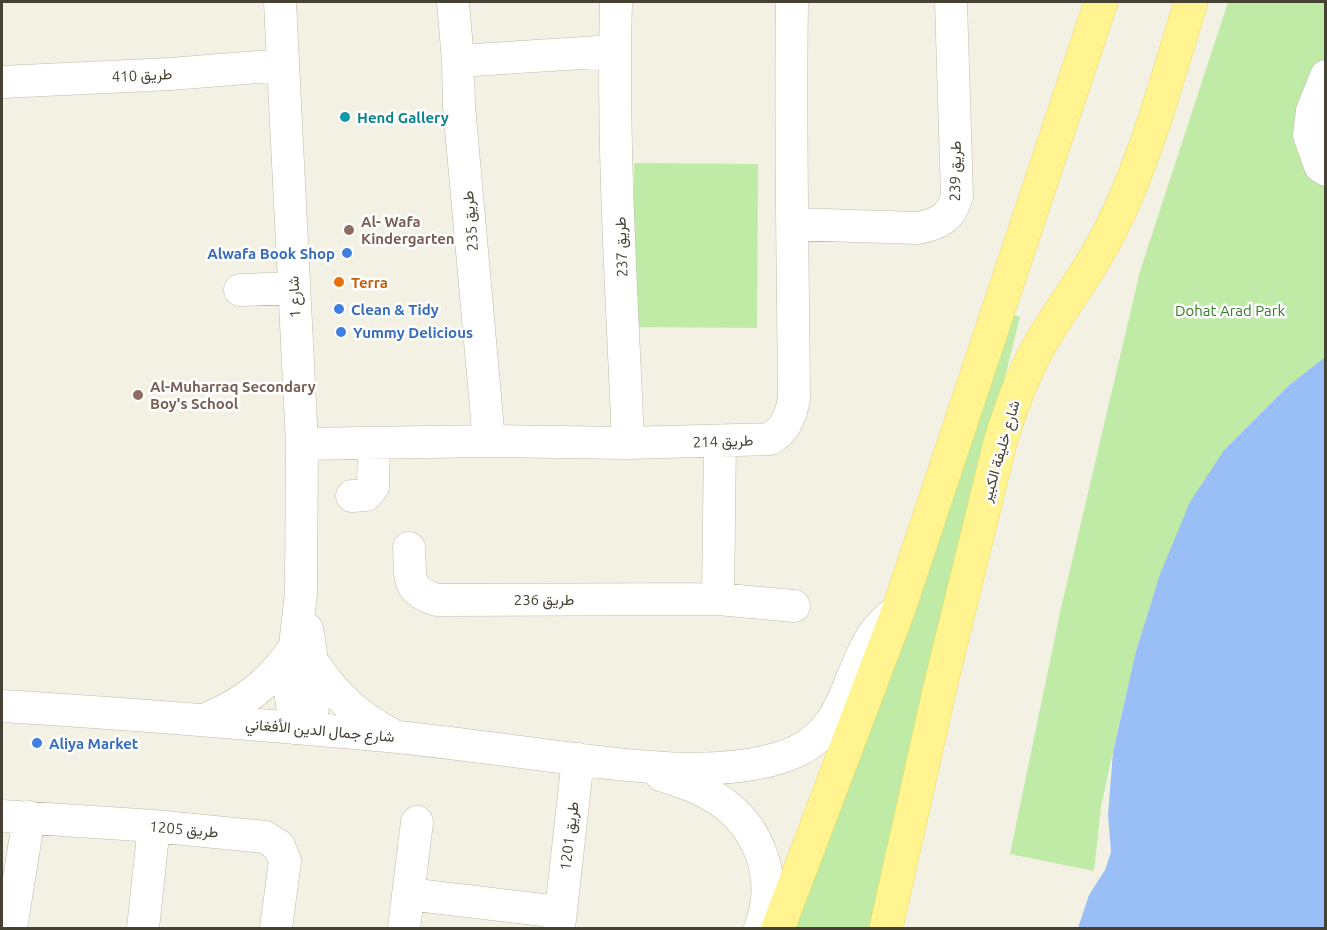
<svg xmlns="http://www.w3.org/2000/svg" width="1327" height="930" font-family="Ubuntu,Vazirmatn,sans-serif">
<style>
.green{fill:#c0eba7}
.water{fill:#99bff6}
.lines{fill:none;stroke-linecap:round;stroke-linejoin:round}
.minor-casing{stroke:#bfbba5;stroke-width:33}
.major-casing{stroke:#eddb57;stroke-width:34}
.minor{stroke:#fff;stroke-width:32}
.major{stroke:#fff490;stroke-width:33}
.culture-dot{fill:#0f9aa8;stroke:#fff;stroke-width:2}
.education-dot{fill:#8d6e63;stroke:#fff;stroke-width:2}
.shop-dot{fill:#3f7fe0;stroke:#fff;stroke-width:2}
.food-dot{fill:#e8710a;stroke:#fff;stroke-width:2}
.labels{text-anchor:middle;dominant-baseline:central;stroke-width:5;stroke-linejoin:round;paint-order:stroke}
.street-label{font-size:15px;fill:#454133;stroke:#fff}
.culture-label{font-size:15px;font-weight:bold;fill:#0d838f;stroke:#fff;text-anchor:start}
.education-label{font-size:15px;font-weight:bold;fill:#785e54;stroke:#fff;text-anchor:start}
.shop-label{font-size:15px;font-weight:bold;fill:#366cbe;stroke:#fff;text-anchor:start}
.food-label{font-size:15px;font-weight:bold;fill:#c56008;stroke:#fff;text-anchor:start}
.park-label{font-size:15px;fill:#337b22;stroke:#fff}
</style>
<rect width="100%" height="100%" fill="#f3f1e3"/>
<!-- green -->
<path class="green" d="M1228,2H1325V357L1288,386L1224,450L1160,574L1136,651L1115,742L1101,807L1094,871L1010,854L1061,608L1140,271Z
M634,163L758,164L757,328L634,327Z
M1011,314L1020,317L968,526L875,928H793Z"/>
<!-- water -->
<path class="water" d="M1325,357V928H1078L1089,895L1105,870L1111,852L1108,815L1113,752L1136,651L1160,574L1190,502L1224,450L1288,386Z"/>
<g class="lines">
<!-- minor casing -->
<g class="minor-casing">
<path id="minor" d="M280,2L302,444L301,593L290,689L295,728
M453,2L458,61L459,106L489,441
M616,2C612,148 622,296 628,443
M458,61L614,51
M1326,76L1312,111L1309,135L1320,166L1326,170
M2,82L171,74L283,65
M793,224L918,228C939,224 951,218 957,196L951,2
M240,290L294,288
M302,444L489,441L628,443L770,439L779,432L785,425L791,412L794,399C793,266 790,134 792,2
M352,496L366,495L373,487L374,443
M409,548C411,578 405,590 437,600L718,599L794,606
M718,599L720,441
M307,629C313,663 319,696 308,729
M312,661C332,692 357,717 391,734
M2,706C134,714 266,725 398,737C452,743 506,750 559,757C628,766 733,781 797,751C858,723 846,641 898,611
M206,719C243,704 270,683 293,650
M661,775C677,781 694,785 709,794C758,821 780,876 760,928
M2,816L154,826L265,837L279,846L285,861L276,928
M408,894L560,912
M11,928L29,817
M143,928L154,826
M404,928L417,822
M559,928L578,759"/>
</g>
<!-- major casing -->
<g class="major-casing">
<path id="major" d="M778,928L898,611L1101,2
M886,928L941,683L1000,443C1010,410 1022,376 1039,346C1062,306 1091,270 1111,229C1147,157 1167,78 1191,2"/>
</g>
<!-- minor -->
<use href="#minor" class="minor"/>
<!-- major -->
<use href="#major" class="major"/>
</g>
<!-- markers -->
<circle class="culture-dot" cx="345" cy="117" r="6"/>
<g class="education-dot">
<circle cx="349" cy="230" r="6"/>
<circle cx="138" cy="395" r="6"/>
</g>
<g class="shop-dot">
<circle cx="347" cy="253" r="6"/>
<circle cx="339" cy="309" r="6"/>
<circle cx="341" cy="332" r="6"/>
<circle cx="37" cy="743" r="6"/>
</g>
<circle class="food-dot" cx="339" cy="282" r="6"/>
<g class="labels">
<!-- street labels -->
<g class="street-label">
<text transform="translate(142 75) rotate(-3)">طريق 410</text>
<text transform="translate(955 171) rotate(-89)">طريق 239</text>
<text transform="translate(470 221) rotate(-95)">طريق 235</text>
<text transform="translate(621 247) rotate(-92)">طريق 237</text>
<text transform="translate(294 297) rotate(-93)">شارع 1</text>
<text transform="translate(723 441) rotate(-2)">طريق 214</text>
<text transform="translate(1000 451) rotate(-74)">شارع خليفة الكبير</text>
<text x="544" y="599">طريق 236</text>
<text transform="translate(320 730) rotate(5)">شارع جمال الدين الأفغاني</text>
<text transform="translate(184 829) rotate(5)">طريق 1205</text>
<text transform="translate(569 836) rotate(-83)">طريق 1201</text>
</g>
<!-- culture labels -->
<g class="culture-label">
<text x="357" y="117">Hend Gallery</text>
</g>
<!-- education labels -->
<g class="education-label">
<text x="361" y="221">Al- Wafa<tspan x="361" dy="17">Kindergarten</tspan></text>
<text x="150" y="386">Al-Muharraq Secondary<tspan x="150" dy="17">Boy's School</tspan></text>
</g>
<!-- shop labels -->
<g class="shop-label">
<text x="335" y="253" text-anchor="end">Alwafa Book Shop</text>
<text x="351" y="309">Clean &amp; Tidy</text>
<text x="353" y="332">Yummy Delicious</text>
<text x="49" y="743">Aliya Market</text>
</g>
<!-- food labels -->
<g class="food-label">
<text x="351" y="282">Terra</text>
</g>
<!-- park labels -->
<g class="park-label">
<text x="1230" y="310">Dohat Arad Park</text>
</g>
</g>
<!-- border -->
<rect width="1327" height="930" fill="none" stroke="#454133" stroke-width="6"/>
</svg>
